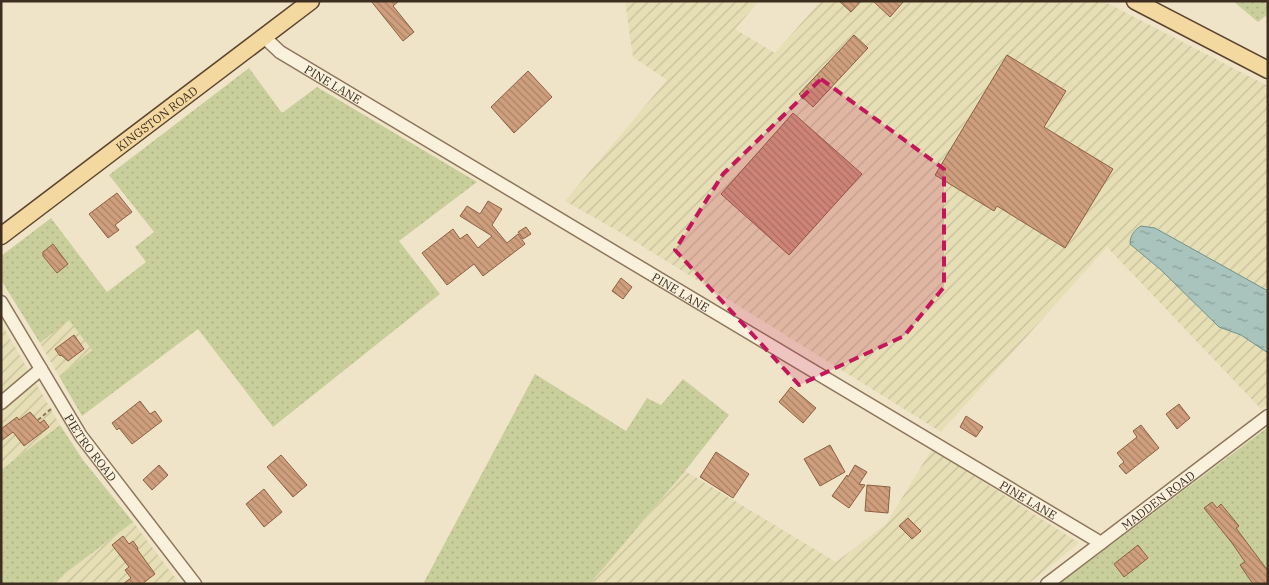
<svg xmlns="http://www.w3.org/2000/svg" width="1269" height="585" font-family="'IBM Plex Serif',serif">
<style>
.farmland{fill:url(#farmland-furrows)}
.grass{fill:url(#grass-dots)}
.water{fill:url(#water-ripples);stroke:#6f938a}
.building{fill:url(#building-back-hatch);stroke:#8d5f41}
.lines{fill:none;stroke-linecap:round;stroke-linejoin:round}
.minor-casing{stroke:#8d765c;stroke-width:15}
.major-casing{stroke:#5b4430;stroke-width:19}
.path{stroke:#8d765c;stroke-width:2;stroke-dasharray:4 2.5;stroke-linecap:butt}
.minor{stroke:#faf1dc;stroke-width:12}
.major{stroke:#f3d9a0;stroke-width:16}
.marked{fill:#c2185b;fill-opacity:0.2;stroke:#c2185b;stroke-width:4;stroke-dasharray:10 6;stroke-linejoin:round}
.labels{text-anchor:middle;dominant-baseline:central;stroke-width:4;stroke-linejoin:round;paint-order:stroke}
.street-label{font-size:12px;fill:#3d2e20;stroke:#f7eed8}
</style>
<defs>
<pattern id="farmland-furrows" width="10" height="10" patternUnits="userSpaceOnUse" patternTransform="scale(1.25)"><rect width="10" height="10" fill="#e6deb5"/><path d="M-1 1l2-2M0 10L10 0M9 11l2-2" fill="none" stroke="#c6bf9b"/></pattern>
<pattern id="grass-dots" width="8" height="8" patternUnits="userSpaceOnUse" patternTransform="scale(1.25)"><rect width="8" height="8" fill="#c9cf9b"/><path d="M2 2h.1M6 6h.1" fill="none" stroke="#aeb285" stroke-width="1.8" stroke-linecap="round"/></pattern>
<pattern id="water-ripples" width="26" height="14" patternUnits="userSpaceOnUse" patternTransform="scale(1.25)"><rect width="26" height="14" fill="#a9c4bc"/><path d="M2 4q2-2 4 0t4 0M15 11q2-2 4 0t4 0" fill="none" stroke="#8ba098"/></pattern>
<pattern id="building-back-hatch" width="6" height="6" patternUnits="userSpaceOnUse" patternTransform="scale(1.25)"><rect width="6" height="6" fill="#cf9f7d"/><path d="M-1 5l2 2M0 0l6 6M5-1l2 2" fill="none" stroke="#a98266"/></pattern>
</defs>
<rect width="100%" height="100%" fill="#f0e4c8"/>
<!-- farmland -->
<path class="farmland" d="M625,1H759L735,29L775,53L821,1H1103L1268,86V404L1261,409L1107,247L941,432L618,231L565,201L667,80L633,57Z
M69,319L92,350L59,376L40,343Z
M1,323L60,425L1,470Z
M932,449L1079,543L1028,584H590L685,471L836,562L886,524Z
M133,522L180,584H51Z"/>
<!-- grass -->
<path class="grass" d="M1233,1H1268V14L1258,22Z
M249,68L282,113L317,87L477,182L399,241L440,294L273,427L198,329L82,416L59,376L92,350L69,320L40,343L1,280V256L51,218L107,292L146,262L135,247L154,232L109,175Z
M535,374L626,431L647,398L661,405L683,379L729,415L685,471L590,584H423Z
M60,425L83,460L133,522L51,584H1V470Z
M1268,427V584H1059Z"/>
<!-- water -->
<path class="water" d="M1141,226L1155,228L1268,291V353L1241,335L1219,327L1161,270L1130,244C1130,236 1134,230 1141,226Z"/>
<!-- building -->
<path class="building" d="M371,1H399L393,6L414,32L403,41Z
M839,1H861L851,12Z
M873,1H904L890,17Z
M854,35L868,48L813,107L799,94Z
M1007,55L1066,91L1044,127L1113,169L1065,248L997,206L994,211L935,175Z
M528,71L552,97L514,133L491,107Z
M793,113L862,174L789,255L721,194Z
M117,193L132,212L115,225L119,230L108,238L89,214Z
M488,201L502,209L492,225L507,243L518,234L525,244L483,276L474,264L447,285L422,253L453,229L460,239L467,234L478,248L492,236L460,216L467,206L480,214Z
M526,227L531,234L523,239L518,232Z
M53,244L68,264L57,273L43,256V252Z
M621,278L632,287L623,299L612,291Z
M74,335L84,349L68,361L61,355L60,356L55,349Z
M791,387L816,408L803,423L779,402Z
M140,401L150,414L155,411L162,421L132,444L119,428L117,430L112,423Z
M1179,404L1190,418L1177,429L1166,414Z
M30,412L40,423L44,420L49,427L24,446L13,432L1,441V429L17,417L19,420Z
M966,416L983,427L976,437L960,427Z
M1141,425L1159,448L1126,474L1119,466L1124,462L1117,453L1137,437L1133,431Z
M830,445L845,472L820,486L804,459Z
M716,452L749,474L733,498L700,477Z
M281,455L307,485L293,497L267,467Z
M159,465L168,475L152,490L143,480Z
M855,465L867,472L859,484L865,485L849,508L832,496L847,475L848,477Z
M867,485L890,487L888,513L865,511Z
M264,489L282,512L264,527L246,504Z
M1212,502L1217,508L1221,504L1239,526L1236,528L1268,571V584H1253L1240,565L1245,562L1232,543L1204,508Z
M908,518L921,531L912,539L899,526Z
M123,536L129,544L133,541L138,548L137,549L155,574L142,584H123L131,578L125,570L129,567L112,545Z
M1138,545L1148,558L1124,577L1114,564Z"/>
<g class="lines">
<!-- minor casing -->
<g class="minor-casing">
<g id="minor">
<path id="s1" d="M264,37L280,52L1101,543"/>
<path id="s2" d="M1,302L81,436L195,584"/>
<path d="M1,403L41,369"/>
<path id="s3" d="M1047,584L1268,416"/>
</g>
</g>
<!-- major casing -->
<g class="major-casing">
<g id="major">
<path d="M1135,1L1268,70"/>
<path id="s4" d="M1,236L311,1"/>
</g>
</g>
<!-- path -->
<path class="path" d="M38,420L51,409"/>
<!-- minor -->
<use href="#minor" class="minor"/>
<!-- major -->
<use href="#major" class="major"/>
</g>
<!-- marked area -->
<path class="marked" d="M821,79L944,169V287L904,336L799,385L675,250L723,174Z"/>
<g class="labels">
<!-- street labels -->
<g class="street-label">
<text stroke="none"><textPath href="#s1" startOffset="84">PINE LANE</textPath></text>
<text stroke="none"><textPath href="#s4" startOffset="195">KINGSTON ROAD</textPath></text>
<text stroke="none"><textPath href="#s1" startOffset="489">PINE LANE</textPath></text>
<text stroke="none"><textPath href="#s2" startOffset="171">PIETRO ROAD</textPath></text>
<text stroke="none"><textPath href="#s1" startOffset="894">PINE LANE</textPath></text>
<text stroke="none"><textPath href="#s3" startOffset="139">MADDEN ROAD</textPath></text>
</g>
</g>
<!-- border -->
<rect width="1269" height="585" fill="none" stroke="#3d2e20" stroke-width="5"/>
</svg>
